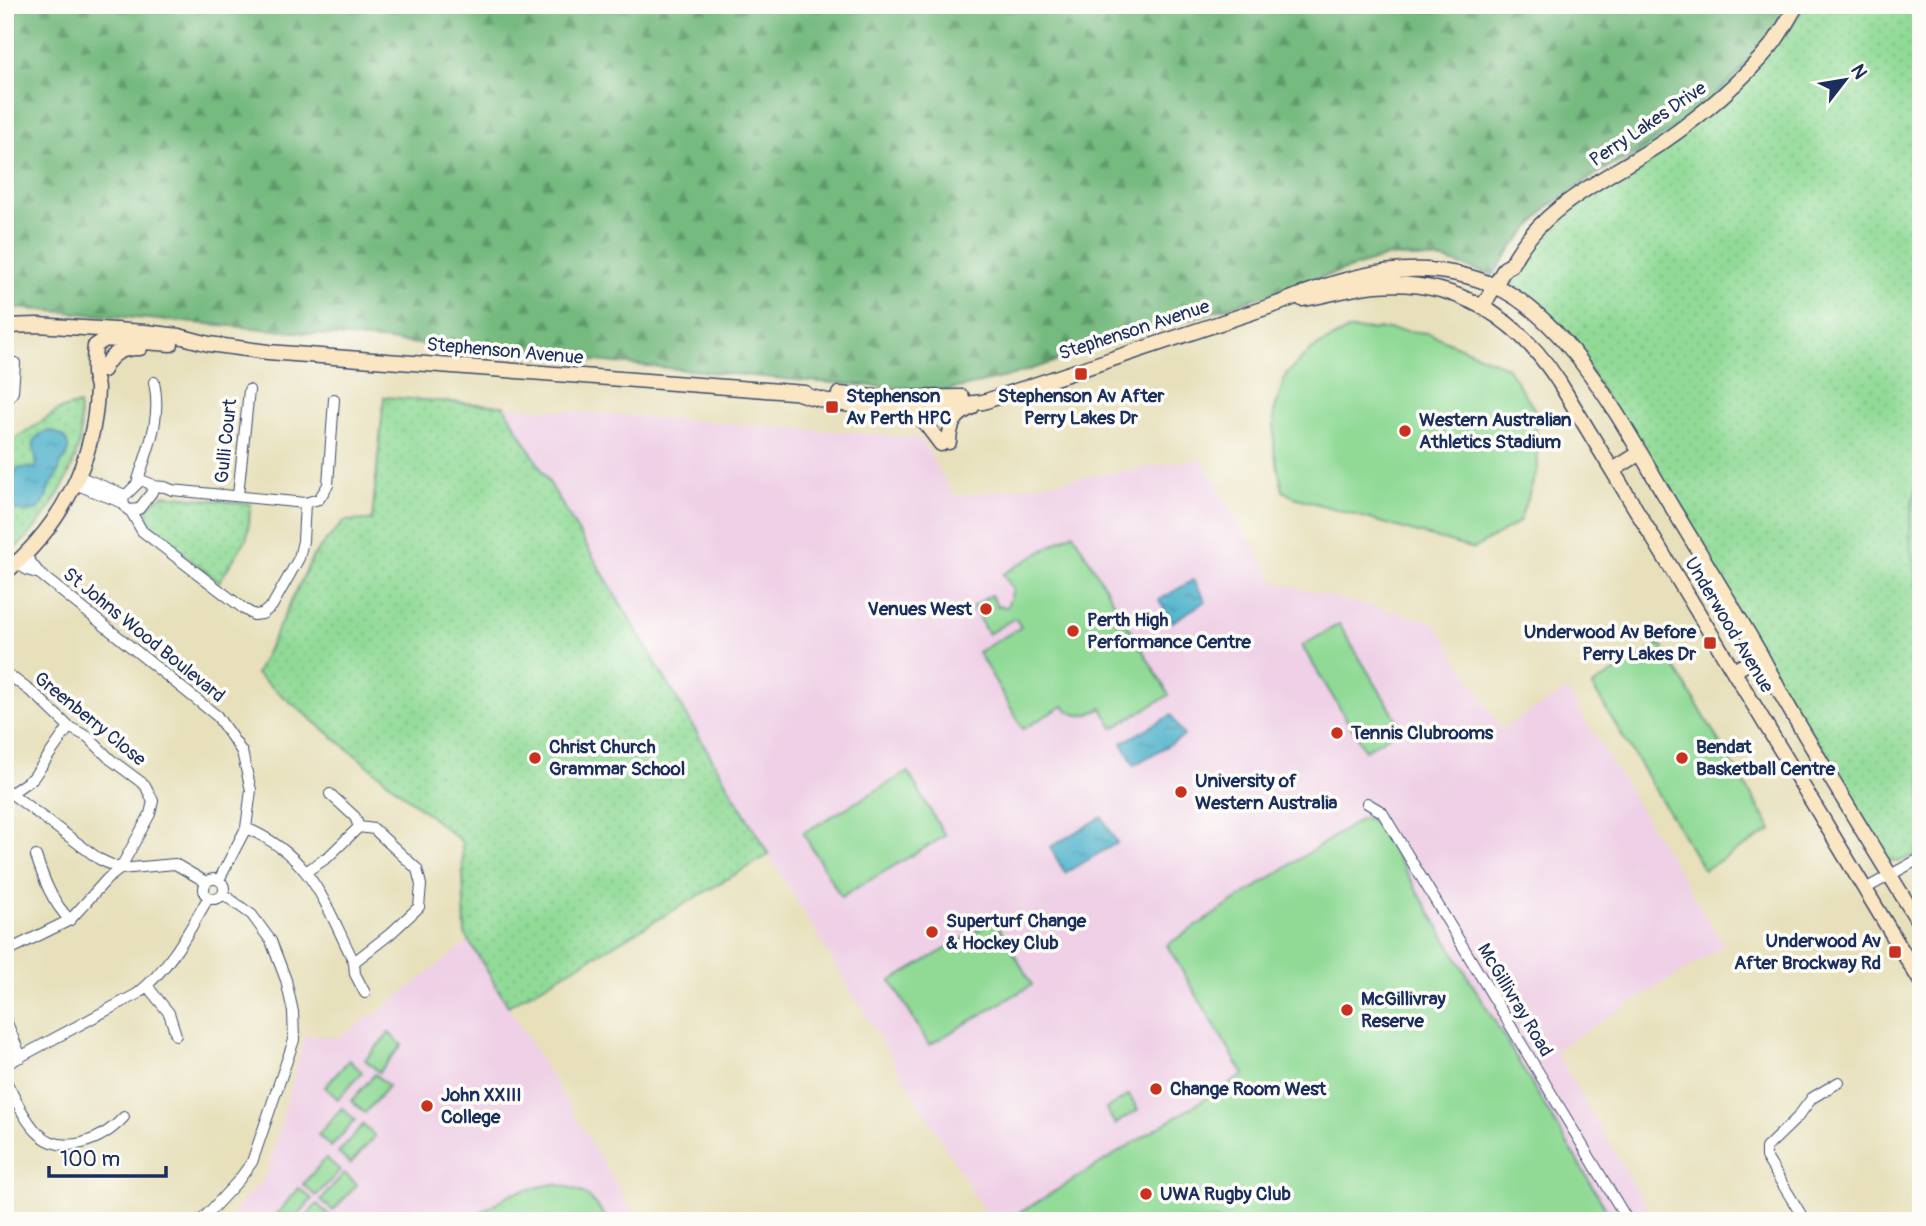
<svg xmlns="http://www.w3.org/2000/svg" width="1926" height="1226" font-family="Pangolin,sans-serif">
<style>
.built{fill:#efd0e6}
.grass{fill:url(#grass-dots);stroke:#56847a;stroke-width:2}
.forest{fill:url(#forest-firs);stroke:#48746e;stroke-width:2}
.wetland{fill:url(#wetland-marsh);stroke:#56847a;stroke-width:2}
.garden{fill:#90da96;stroke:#56847a;stroke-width:2}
.water{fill:url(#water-ripples);stroke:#337094;stroke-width:2}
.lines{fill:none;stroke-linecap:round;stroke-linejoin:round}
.street-casing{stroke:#3a4a6c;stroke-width:12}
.secondary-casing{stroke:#3a4a6c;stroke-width:17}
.street{stroke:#fff;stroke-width:10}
.secondary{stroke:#fbe6c4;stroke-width:14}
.poi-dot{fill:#c8321e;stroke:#fdfcf7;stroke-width:2.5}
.labels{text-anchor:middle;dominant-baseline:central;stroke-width:7;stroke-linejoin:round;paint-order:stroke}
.street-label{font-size:19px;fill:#1b2f5e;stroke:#fdfcf7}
.poi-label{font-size:19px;font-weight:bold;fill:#1b2f5e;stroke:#fdfcf7;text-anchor:start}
</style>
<defs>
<pattern id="grass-dots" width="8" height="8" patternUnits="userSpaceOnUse" patternTransform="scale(1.75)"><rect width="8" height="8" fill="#90da96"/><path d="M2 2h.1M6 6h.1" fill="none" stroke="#7cbb84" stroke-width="1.8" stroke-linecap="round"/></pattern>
<pattern id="forest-firs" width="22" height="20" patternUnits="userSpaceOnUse" patternTransform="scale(1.75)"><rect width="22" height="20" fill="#74ba7f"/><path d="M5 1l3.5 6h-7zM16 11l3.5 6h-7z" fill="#5e986b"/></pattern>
<pattern id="wetland-marsh" width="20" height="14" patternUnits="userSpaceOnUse" patternTransform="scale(1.75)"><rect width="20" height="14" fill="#90da96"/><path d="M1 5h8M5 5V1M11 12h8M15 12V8" fill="none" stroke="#7cbb84"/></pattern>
<pattern id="water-ripples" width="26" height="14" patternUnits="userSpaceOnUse" patternTransform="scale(1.75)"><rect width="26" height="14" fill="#4bb1ca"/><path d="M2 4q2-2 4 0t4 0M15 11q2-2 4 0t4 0" fill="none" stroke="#3e90a7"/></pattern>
</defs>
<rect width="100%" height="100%" fill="#fdfcf7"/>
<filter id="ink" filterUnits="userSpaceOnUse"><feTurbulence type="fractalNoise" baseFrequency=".0143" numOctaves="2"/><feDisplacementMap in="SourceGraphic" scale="14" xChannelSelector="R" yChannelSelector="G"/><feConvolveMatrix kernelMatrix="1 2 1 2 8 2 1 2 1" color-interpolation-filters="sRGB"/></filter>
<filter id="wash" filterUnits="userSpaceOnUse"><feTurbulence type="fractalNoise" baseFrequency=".00686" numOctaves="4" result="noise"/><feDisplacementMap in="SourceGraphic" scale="28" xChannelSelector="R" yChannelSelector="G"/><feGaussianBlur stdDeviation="1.57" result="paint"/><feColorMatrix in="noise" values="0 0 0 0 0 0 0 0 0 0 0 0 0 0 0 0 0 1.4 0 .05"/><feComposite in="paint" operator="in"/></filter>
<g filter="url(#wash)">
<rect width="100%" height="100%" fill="#e7e0bb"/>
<!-- built -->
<path class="built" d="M384,397L920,438L955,497L1201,459L1275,582L1429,621L1438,627L1501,729L1567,690L1724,946L1555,1050L1655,1221H990L769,855L508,1006L639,1221H226L267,1174L305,1035L337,1038L380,1011L469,941L465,934L462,842L256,674L313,556L344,521L372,520Z"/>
<!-- grass -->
<path class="grass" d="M1805,5H1921V852L1898,862L1888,860L1563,327L1511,286C1516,259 1535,240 1553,222L1787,33Z
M384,397L504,406L769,855L508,1006L465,934L462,842L256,674L313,556L344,521L372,520Z
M79,404C80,415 81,427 80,437C75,475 38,535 5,555V446L59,410Z
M164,495L251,504L247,538L219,582C204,569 150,534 148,515C147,505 156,500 164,495Z"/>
<!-- forest -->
<path class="forest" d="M5,5H1792L1770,40L1698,112L1628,157L1598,173L1548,207L1513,247L1493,275L1444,260L1389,256L1006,377L944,391L794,380L232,326L5,307Z"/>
<!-- wetland -->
<path class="wetland" d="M1921,469V594C1907,553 1906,511 1921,469Z"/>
<!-- garden -->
<path class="garden" d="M1387,329L1428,333L1507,367L1535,410L1538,468L1519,522L1473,549L1294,497L1283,491L1274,450V412L1286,374L1311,350L1348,330Z
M1073,533L1169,695L1113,728L1102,708C1085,717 1077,719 1063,706L1023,729L978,652L1021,627L1015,618L988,634L972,607L991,595L997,606L1007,607L1013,590L1003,574Z
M1339,624L1402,728L1365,750L1302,646Z
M1661,644L1772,830L1704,870L1592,686Z
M908,772L945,836L841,897L803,833Z
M1364,817L1377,823L1613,1221H1020L1016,1215L1244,1075L1167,945Z
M995,920L1032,985L929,1045L891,981Z
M389,1033L402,1045L379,1072L365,1060Z
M349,1060L362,1072L338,1099L325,1087Z
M375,1074L388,1086L365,1113L351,1101Z
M1129,1095L1138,1110L1115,1124L1106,1109Z
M342,1108L355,1120L331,1147L318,1135Z
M363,1125L375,1136L350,1164L338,1153Z
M326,1158L340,1170L316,1196L303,1184Z
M344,1173L357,1184L333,1211L321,1200Z
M553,1184C584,1189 591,1195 608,1221H471L475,1216L512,1193Z
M299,1188L312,1199L293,1221H283L276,1215Z
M317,1204L330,1216L325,1221H303Z"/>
<!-- water -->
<path class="water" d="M48,431C61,432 73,442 66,457C62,464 62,458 60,466C56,478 59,475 51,484C47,488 48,495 45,500C37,517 15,515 5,501L6,477C15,468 23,466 36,469C40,453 22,440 48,431Z
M1193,580L1206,601L1172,622L1159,600Z
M1171,715L1184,736L1134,765L1122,743Z
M1102,817L1117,843L1065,873L1050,847Z"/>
</g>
<g filter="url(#ink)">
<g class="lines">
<!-- street casing -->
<g class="street-casing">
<path id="street" d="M5,404L13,392L15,363
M78,476L125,495
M141,480L151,484L152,492L139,509L128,510L124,505L123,498Z
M137,483C148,448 162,420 154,382
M75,484L123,503
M238,495L249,390
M305,503L319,499L328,485L334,399
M130,510L142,531L244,609L254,615L262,614L272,606L299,558L303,541L305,503L172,490L165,487L152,486
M25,555L40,574L217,716L242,752L251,790L246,828L219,880
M17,562L27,570L40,574
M5,672L38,697L69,727L88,737L110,759L145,785L153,801L150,814L120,869L107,879L70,920L5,952
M5,789L99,859L120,869
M7,796L33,778L69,727
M1367,803L1382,812L1628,1221
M246,828C312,856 324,902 354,962L355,974L365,993
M36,856C44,880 52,902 70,920
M120,869L175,864L206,882
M307,871L328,857L359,827L355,817L330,794
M204 889a10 10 0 1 1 20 0a10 10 0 1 1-20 0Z
M1865,889L1921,858
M354,962L390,934L419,907L421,885L417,869L374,829L359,827
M147,986L169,1013L176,1035
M5,1018L21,1057
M5,1065L137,994C169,969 188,933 208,898
M5,1080C15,1097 23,1118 37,1132C63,1158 103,1140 124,1117
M201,1221L238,1181L252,1162L294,1040L293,1012L286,980L271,941L252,915L223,894
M1805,1221L1766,1157V1148L1797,1118L1812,1098L1839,1082"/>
</g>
<!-- secondary casing -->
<g class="secondary-casing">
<path id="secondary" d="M1302,299C1327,296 1351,287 1376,285C1455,278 1517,317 1559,382L1921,982
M1483,306L1505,268L1511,265C1541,205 1610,177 1663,142C1702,115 1740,83 1771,46C1781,34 1788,19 1797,5
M5,326L37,325L145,332L179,336L209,344L268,352L805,393
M104,339L171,344
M103,370C110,354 122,347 140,348
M798,393C857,413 923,410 983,402L1280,303C1349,274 1423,254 1495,286C1570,320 1625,428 1666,497C1697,549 1729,600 1759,652C1767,666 1774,680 1781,694C1826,772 1874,849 1921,926
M839,394L885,398L962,397
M904,409L922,419L941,444
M949,442C950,423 955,415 972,407
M1613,470L1640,453
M5,573C61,526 95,462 97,389C97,383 94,379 94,373C94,364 94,355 95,346L119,330
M1734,671L1761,655"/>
</g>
<!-- street -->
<use href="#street" class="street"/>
<!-- secondary -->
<use href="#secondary" class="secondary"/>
</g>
</g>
<!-- markers -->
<g class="poi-dot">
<rect x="1074" y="367" width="14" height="14" rx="3.5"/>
<rect x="825" y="400" width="14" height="14" rx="3.5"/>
<circle cx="1405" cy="431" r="7"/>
<circle cx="986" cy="609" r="7"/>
<circle cx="1073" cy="631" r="7"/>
<rect x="1703" y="636" width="14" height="14" rx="3.5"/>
<circle cx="1337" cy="733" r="7"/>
<circle cx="535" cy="758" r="7"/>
<circle cx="1682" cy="758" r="7"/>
<circle cx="1181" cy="792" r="7"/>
<circle cx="932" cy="932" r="7"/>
<rect x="1888" y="945" width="14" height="14" rx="3.5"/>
<circle cx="1347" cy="1010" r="7"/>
<circle cx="1156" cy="1089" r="7"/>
<circle cx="427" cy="1106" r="7"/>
<circle cx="1146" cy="1194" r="7"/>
</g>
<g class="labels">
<!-- street labels -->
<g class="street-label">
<text transform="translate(1648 124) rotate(-34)">Perry Lakes Drive</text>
<text transform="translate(1134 330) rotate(-18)">Stephenson Avenue</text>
<text transform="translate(505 351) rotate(5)">Stephenson Avenue</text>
<text transform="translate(226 441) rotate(-84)">Gulli Court</text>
<text transform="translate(1729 625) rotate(59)">Underwood Avenue</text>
<text transform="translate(144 635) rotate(39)">St Johns Wood Boulevard</text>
<text transform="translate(90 719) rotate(39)">Greenberry Close</text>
<text transform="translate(1515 1000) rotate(59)">McGillivray Road</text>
</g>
<!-- poi labels -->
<g class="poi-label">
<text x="846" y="396">Stephenson<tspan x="846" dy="22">Av Perth HPC</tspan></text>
<text x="1081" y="396" text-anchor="middle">Stephenson Av After<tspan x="1081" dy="22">Perry Lakes Dr</tspan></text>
<text x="1419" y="420">Western Australian<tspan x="1419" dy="22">Athletics Stadium</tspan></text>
<text x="972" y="609" text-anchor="end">Venues West</text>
<text x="1087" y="620">Perth High<tspan x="1087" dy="22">Performance Centre</tspan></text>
<text x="1696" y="632" text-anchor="end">Underwood Av Before<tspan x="1696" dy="22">Perry Lakes Dr</tspan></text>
<text x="1351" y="733">Tennis Clubrooms</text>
<text x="549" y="747">Christ Church<tspan x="549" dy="22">Grammar School</tspan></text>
<text x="1696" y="747">Bendat<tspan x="1696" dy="22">Basketball Centre</tspan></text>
<text x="1195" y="781">University of<tspan x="1195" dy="22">Western Australia</tspan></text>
<text x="946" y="921">Superturf Change<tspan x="946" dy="22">&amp; Hockey Club</tspan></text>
<text x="1881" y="941" text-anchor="end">Underwood Av<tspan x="1881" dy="22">After Brockway Rd</tspan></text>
<text x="1361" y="999">McGillivray<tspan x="1361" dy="22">Reserve</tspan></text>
<text x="1170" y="1089">Change Room West</text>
<text x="441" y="1095">John XXIII<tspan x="441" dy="22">College</tspan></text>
<text x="1160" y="1194">UWA Rugby Club</text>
</g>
</g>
<!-- margin -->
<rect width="1926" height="1226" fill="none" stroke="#fdfcf7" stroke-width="28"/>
<!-- north arrow -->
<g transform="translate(1845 80) rotate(59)" stroke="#fdfcf7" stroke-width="5" paint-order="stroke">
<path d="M0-5L12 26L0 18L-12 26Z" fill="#1b2f5e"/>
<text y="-10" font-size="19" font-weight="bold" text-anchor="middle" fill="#1b2f5e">N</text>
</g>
<!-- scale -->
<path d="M49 1166v10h117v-10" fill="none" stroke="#1b2f5e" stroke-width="3.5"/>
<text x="60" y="1166" font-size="21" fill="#1b2f5e" stroke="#fdfcf7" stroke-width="5" paint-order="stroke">100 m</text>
</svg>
